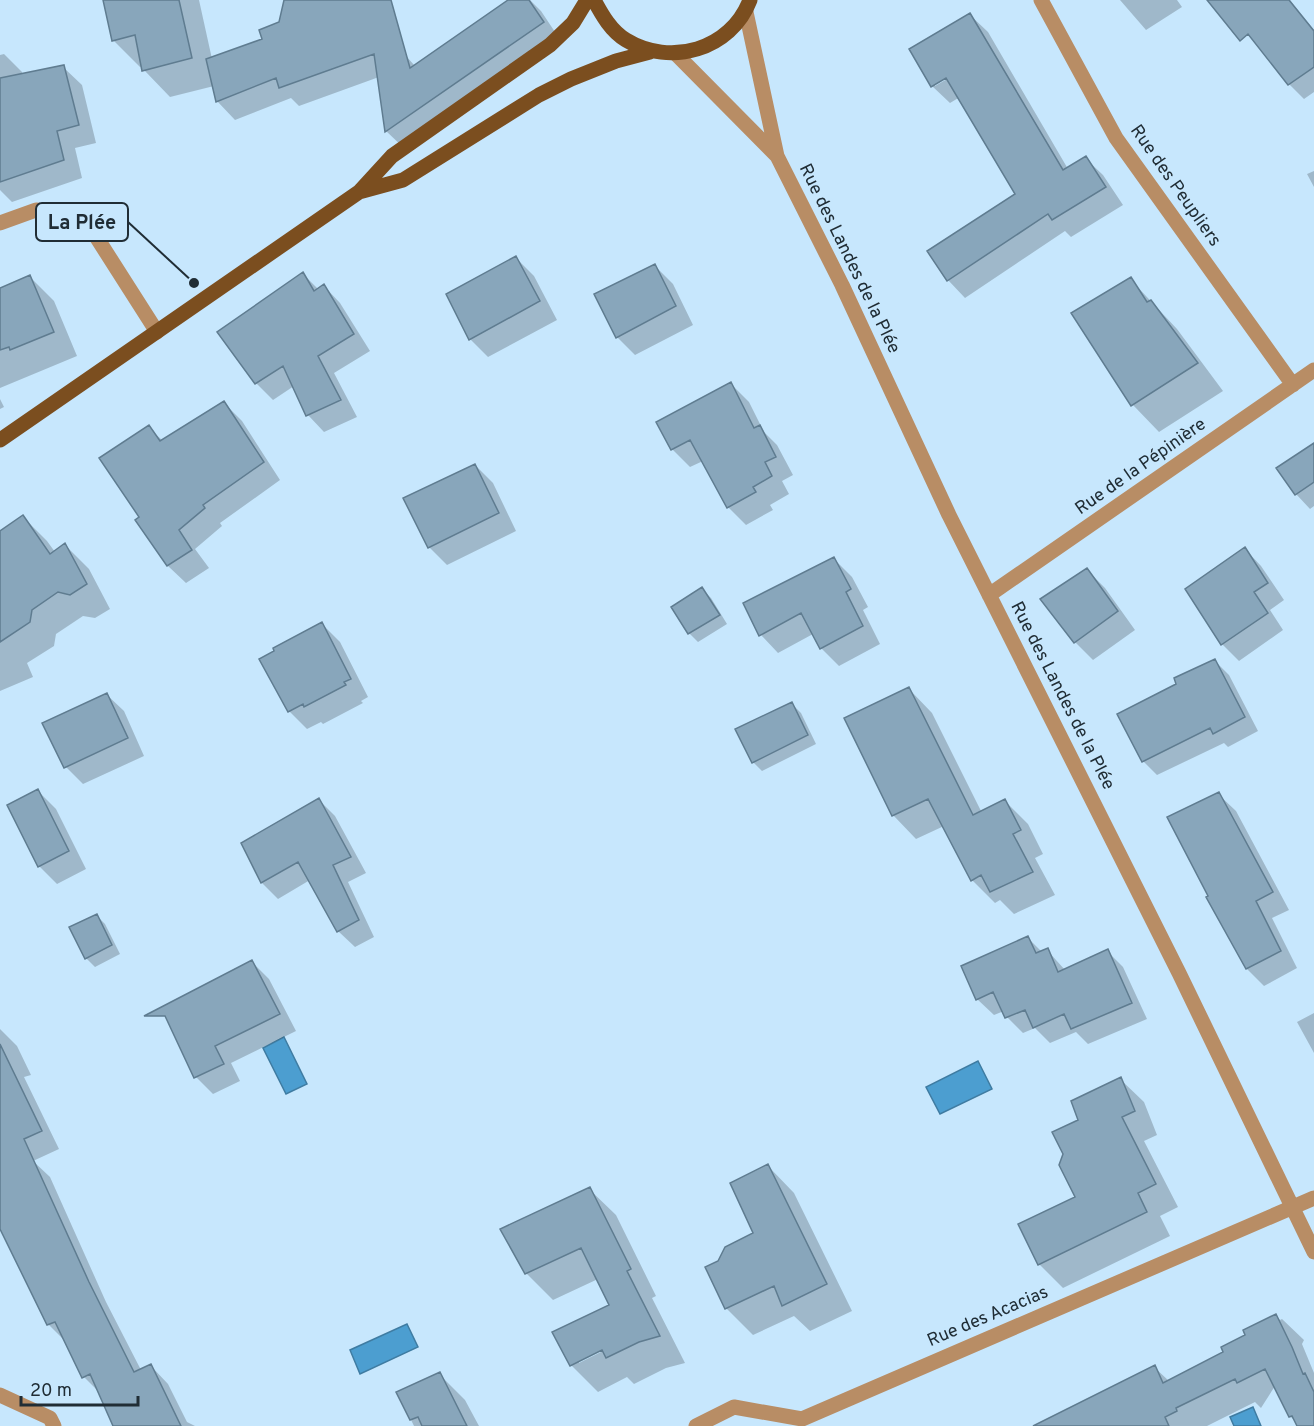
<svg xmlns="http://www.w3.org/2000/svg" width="1314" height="1426" font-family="Overpass,sans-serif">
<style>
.water{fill:#4c9ed0;stroke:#3f7ca2;stroke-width:1.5}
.shadow{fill:#0003;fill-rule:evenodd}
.building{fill:#88a6bb;stroke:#5f7c90;stroke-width:1.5}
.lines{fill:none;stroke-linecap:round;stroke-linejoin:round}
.minor{stroke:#b88d65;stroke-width:15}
.major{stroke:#7b4e1f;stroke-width:15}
.labels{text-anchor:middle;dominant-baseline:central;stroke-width:5;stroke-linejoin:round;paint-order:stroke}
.street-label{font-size:18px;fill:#202d35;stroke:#c7e7fd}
.leader{fill:none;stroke:#202d35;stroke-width:2}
.callout-dot{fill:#202d35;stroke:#c7e7fd;stroke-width:2}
.callout{fill:#c7e7fd;stroke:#202d35;stroke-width:2}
.callout-label{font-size:20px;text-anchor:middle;font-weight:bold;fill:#202d35}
</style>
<rect width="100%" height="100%" fill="#c7e7fd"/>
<!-- water -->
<path class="water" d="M284,1037L307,1084L286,1094L263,1048Z
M978,1061L992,1089L940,1114L926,1087Z
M407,1324L418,1347L360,1374L350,1350Z
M1253,1407L1261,1426H1234L1230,1417Z"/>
<!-- shadow -->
<path class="shadow" d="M108,0H199L212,59L264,40L280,23L287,0H310L406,56L415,66L511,0H530L541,11L561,41L405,149L386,131L379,77L299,106L291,98L235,120L217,101L214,86L170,97L144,70L143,66L140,67L113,40Z
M1120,0H1177L1182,7L1146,30Z
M1251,0H1290L1314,30V92L1304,99L1289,84Z
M970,15L988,32L1068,169L1085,158L1103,175L1123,205L1071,237L1065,231L965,298L948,280L1017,195L960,97L950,103L932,86ZM952,73L954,75L935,86V82Z
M4,54L22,72L23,75L63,67L82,85L96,143L75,148L82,178L12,202L0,190V55Z
M1314,171V187L1307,174Z
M516,258L534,276L557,320L488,357L470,339Z
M655,266L673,284L693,325L635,355L617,337Z
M303,274L319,290L324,286L340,303L370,351L334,373L357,417L324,432L308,415L294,386L273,400L256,383Z
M30,277L54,301L77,356L0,388V290Z
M1130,279L1177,329L1223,391L1159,432L1133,405L1073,313Z
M731,384L749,402L764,432L777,445L793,475L782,481L789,494L770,505L773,510L746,525L728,507L703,461L690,467L672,449Z
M0,399L4,407L0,409Z
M224,403L242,421L280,480L220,523L222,526L195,549L209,568L186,583L168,566L138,520L141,518L148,427L163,441Z
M1314,445V506L1310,509L1296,494Z
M475,465L493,483L516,531L447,565L429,547Z
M23,517L47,541L55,552L65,545L89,569L110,609L95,618L83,616L56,634L54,646L27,663L33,677L0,691V533Z
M1245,549L1261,566L1284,600L1270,610L1283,630L1239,661L1222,644Z
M834,559L852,577L868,607L863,610L880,644L839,666L821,648L813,634L778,653L761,635Z
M1087,570L1105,588L1135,630L1093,660L1075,642L1042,599Z
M702,589L711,598L727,624L698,642L689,633L673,607Z
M322,624L340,642L368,697L361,701L363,703L323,724L321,722L307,729L289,711Z
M1215,661L1229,675L1258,731L1228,747L1224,743L1157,775L1143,761L1178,684Z
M909,689L932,713L982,813L1005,801L1028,824L1043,854L1035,858L1055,895L1014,914L1000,900L995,903L972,880L944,826L916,839L893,815Z
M106,694L124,711L144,756L83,784L66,767L44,724Z
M792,704L801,713L816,744L762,771L753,762Z
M38,791L56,809L86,869L57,884L39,866Z
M1218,794L1236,811L1289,910L1272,918L1297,968L1264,986L1247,969Z
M319,800L335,816L366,873L348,882L374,937L355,947L338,931L310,880L278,899L262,883L243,843Z
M97,916L105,924L120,954L95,967L86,958Z
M1028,938L1042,952L1047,950L1065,970L1107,951L1123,967L1147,1019L1088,1044L1076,1032L1050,1043L1035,1028L1023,1033L1007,1017L1004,1011L994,1015L977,999Z
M252,962L269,979L296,1031L231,1063L240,1081L213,1094L196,1077L163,1008Z
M1314,1013V1053L1297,1022Z
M0,1029L17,1046L31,1075L24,1077L59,1149L33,1161L50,1177L106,1302L141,1370L151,1366L168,1384L187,1422L195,1426H115L101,1394L84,1377L67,1343L48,1324L0,1225Z
M1120,1079L1144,1102L1157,1135L1144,1141L1178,1207L1160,1216L1170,1236L1063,1288L1039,1264L1077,1198L1079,1121Z
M768,1166L794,1193L852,1311L810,1331L794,1316L753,1335L726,1308L719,1262L755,1234Z
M589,1189L616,1215L656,1296L652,1298L685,1363L666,1368L634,1384L627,1377L598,1392L571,1365L611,1305L598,1279L553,1300L526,1273ZM608,1345L609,1348L579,1363V1360Z
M1276,1316L1280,1320L1282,1319L1304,1340L1302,1344L1314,1373V1426H1300L1290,1416L1275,1386L1261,1408L1255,1402L1207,1426H1057L1154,1367L1169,1381L1225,1352Z
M439,1374L465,1400L479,1426H414L398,1393Z"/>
<!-- building -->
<path class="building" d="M103,0H179L192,58L142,71L135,35L112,41Z
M284,0H391L410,68L508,0H529L544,22L385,132L374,54L279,88L276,78L216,102L206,59L262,39L259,30L279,22Z
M1207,0H1289L1314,31V67L1288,85L1248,34L1240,41Z
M970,13L1063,170L1086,156L1106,187L1052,220L1048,214L947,281L927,251L1015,194L946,78L931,87L909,49Z
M64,65L79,125L57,131L64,160L0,182V78Z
M516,256L540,301L469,340L446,294Z
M655,264L676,306L616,338L594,294Z
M303,272L314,291L324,284L354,334L318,356L341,400L306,416L283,366L255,384L217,332Z
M30,275L54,332L10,350L9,347L0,350V288Z
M1131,277L1147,302L1151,300L1198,363L1131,406L1071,313Z
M731,382L754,428L760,425L776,457L765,462L772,476L753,487L756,492L727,508L690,440L671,450L656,422Z
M224,401L264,462L203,505L205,508L179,530L192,550L167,566L135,520L139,517L99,458L149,425L160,441Z
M1314,443V482L1295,495L1276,468Z
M475,464L499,513L428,548L403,498Z
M23,515L50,554L65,543L87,584L70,595L58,592L32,610L30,622L0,642V531Z
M1245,547L1268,583L1254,592L1268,613L1221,645L1185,589Z
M834,557L851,589L846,592L863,626L820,649L801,613L759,636L743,603Z
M1087,568L1118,611L1074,643L1040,599Z
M702,587L720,615L688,634L671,607Z
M322,622L351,679L344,682L346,685L304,707L303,704L288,712L259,659L274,651L273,648Z
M1215,659L1245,717L1213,734L1210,728L1142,762L1117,714L1176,684L1174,678Z
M909,687L973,815L1005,799L1021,830L1013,834L1033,872L990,892L981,875L971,881L928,799L892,816L844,718Z
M107,693L128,738L64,768L42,723Z
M792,702L808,735L752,763L735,729Z
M38,789L69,851L38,867L7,805Z
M1219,792L1273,892L1256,901L1281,951L1246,969L1206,897L1208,896L1167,817Z
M319,798L351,857L333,865L359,920L337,932L298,862L261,883L241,843Z
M97,914L112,945L85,959L69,927Z
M1028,936L1036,953L1048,948L1058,972L1108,949L1132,1003L1071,1029L1064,1014L1033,1028L1025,1010L1005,1018L993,992L976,1000L961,966Z
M252,960L280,1014L215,1046L224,1064L194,1078L165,1016H144Z
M0,1044L42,1131L24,1139L89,1282L134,1372L151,1364L181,1426H113L90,1374L82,1378L55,1322L47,1325L0,1229Z
M1121,1077L1135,1111L1122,1117L1156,1184L1138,1193L1147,1212L1038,1265L1018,1224L1075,1197L1059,1165L1063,1154L1052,1132L1078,1120L1071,1101Z
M768,1164L827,1284L782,1306L774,1286L725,1309L705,1267L718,1261L725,1247L753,1233L730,1183Z
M590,1187L631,1269L627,1271L660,1336L639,1342L606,1358L602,1350L570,1366L552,1332L609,1305L581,1248L525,1274L500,1229Z
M1276,1314L1292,1347L1303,1374L1305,1373L1314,1392V1426H1297L1292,1416L1289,1417L1265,1369L1237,1383L1235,1379L1176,1408L1177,1411L1165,1417L1169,1426H1033L1155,1365L1163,1383L1223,1352L1221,1347L1245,1335L1243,1330Z
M440,1372L467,1426H422L418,1417L410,1420L396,1392Z"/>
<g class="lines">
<!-- minor -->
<path class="minor" d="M1041,0L1116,138L1293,385
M746,12L777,156L842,285L949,515L1179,973L1314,1252
M676,54L777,156
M0,223L36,210L83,216L157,332
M989,595L1314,370
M0,1395L50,1418L54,1426
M696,1426L734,1407L802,1419L1314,1198"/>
<!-- major -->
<path class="major" d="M594,0C602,15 611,31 626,40C670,67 731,50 750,0
M359,192L403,180L539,95L571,79L616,61L650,52
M0,440L359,192L392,156L550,45L573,23L587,0"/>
</g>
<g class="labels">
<!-- street labels -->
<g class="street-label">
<text transform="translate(1175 186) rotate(55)">Rue des Peupliers</text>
<text transform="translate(849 259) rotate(64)">Rue des Landes de la Plée</text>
<text transform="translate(1141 467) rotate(-35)">Rue de la Pépinière</text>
<text transform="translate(1062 696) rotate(63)">Rue des Landes de la Plée</text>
<text transform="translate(988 1317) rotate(-23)">Rue des Acacias</text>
</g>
</g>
<!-- callouts -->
<path class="leader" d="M194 283L128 222"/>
<circle class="callout-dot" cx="194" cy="283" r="6"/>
<rect class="callout" x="36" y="203" width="92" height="38" rx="6"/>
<g class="callout-label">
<text x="82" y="229">La Plée</text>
</g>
<!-- scale -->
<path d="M21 1396v9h117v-9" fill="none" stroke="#202d35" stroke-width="3"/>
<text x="30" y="1396" font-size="18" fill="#202d35" stroke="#c7e7fd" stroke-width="4.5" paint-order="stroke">20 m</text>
</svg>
